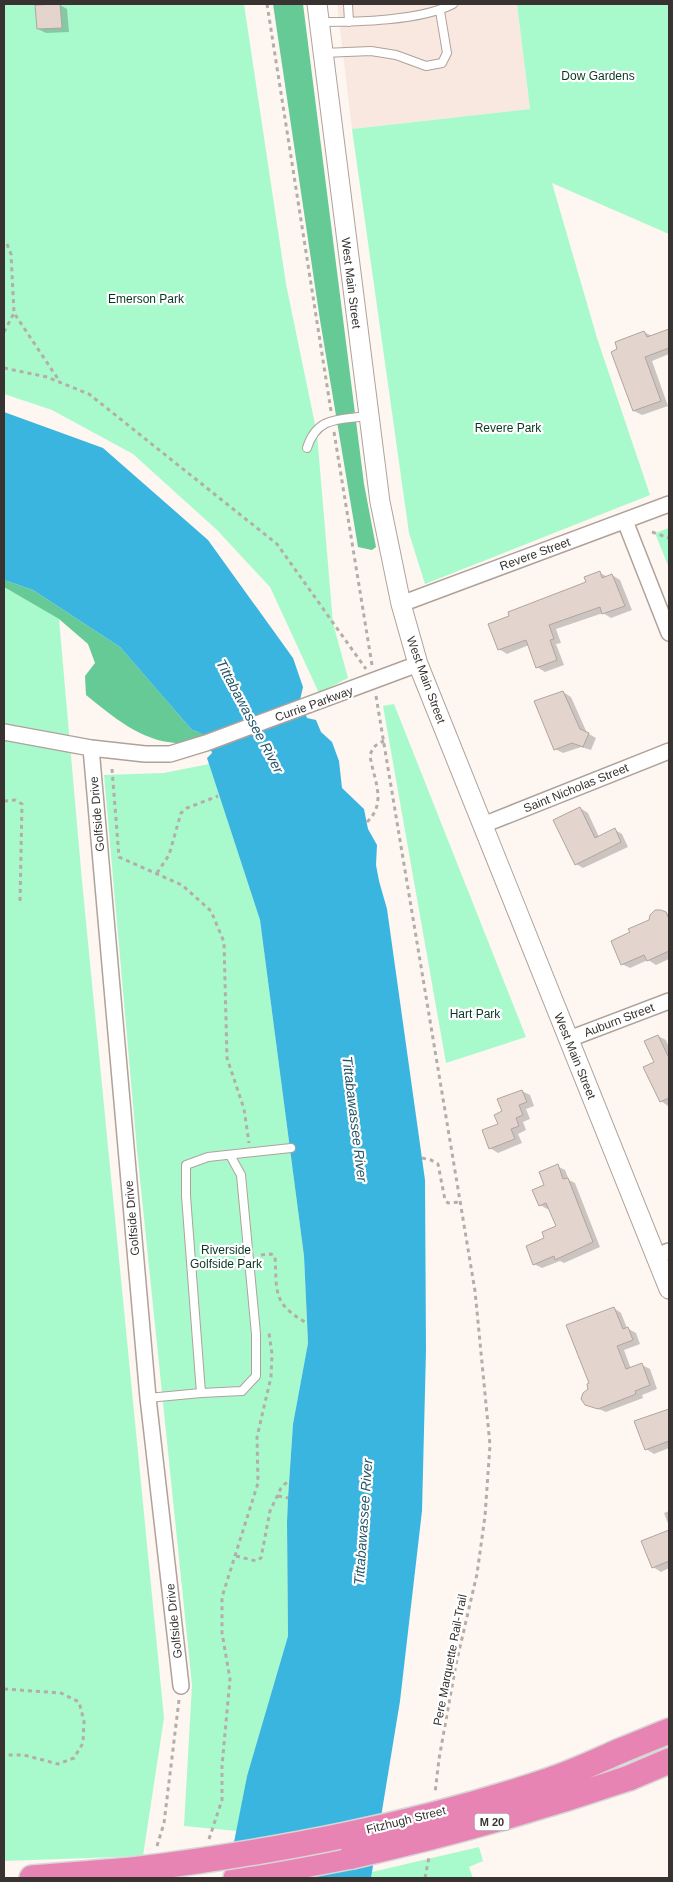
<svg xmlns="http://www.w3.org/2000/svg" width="673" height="1882" font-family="Helvetica,sans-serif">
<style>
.built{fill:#f9e8df}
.green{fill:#a8facd}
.forest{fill:#65ca96}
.water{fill:#3ab5e0}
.shadow{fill:#0003}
.building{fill:#e3d5ce;stroke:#b1a59e}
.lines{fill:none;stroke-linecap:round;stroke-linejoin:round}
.service-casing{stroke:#afa29b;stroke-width:10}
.minor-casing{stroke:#afa29b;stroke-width:18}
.tertiary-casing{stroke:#afa29b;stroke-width:21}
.trunk-casing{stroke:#d7d6d6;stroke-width:28}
.path{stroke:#b4ada9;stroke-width:3;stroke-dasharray:4 4;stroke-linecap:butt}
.service{stroke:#fff;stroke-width:8}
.minor{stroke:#fff;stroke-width:15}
.tertiary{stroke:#fff;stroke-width:19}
.trunk{stroke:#e884b3;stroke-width:25}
.trunk-bridge-casing{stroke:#d7d6d6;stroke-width:28;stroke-linecap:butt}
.trunk-bridge{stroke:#e884b3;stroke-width:25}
.labels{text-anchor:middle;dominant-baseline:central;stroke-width:4.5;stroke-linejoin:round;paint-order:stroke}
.shield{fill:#fff;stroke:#74706e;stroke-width:1}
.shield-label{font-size:11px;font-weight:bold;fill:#383330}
.park-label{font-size:12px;fill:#093622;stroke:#fff}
.street-label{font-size:12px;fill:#383330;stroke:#fff}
.water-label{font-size:14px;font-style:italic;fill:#265669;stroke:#fff}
</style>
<rect width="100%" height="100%" fill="#fef6f1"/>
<!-- built -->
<path class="built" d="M337,4H517L530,109L352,129Z"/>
<!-- green -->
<path class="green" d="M4,4H244L286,284L317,434L333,623L348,678L319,693L270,587L217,530L133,454L52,410L4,394Z
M517,4H669V234L552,183L597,338L650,495L425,584L409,533L352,129L530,109Z
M669,528V568L655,533Z
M4,587L59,619L82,881L164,1718L143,1856L4,1861Z
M394,704L526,1037L446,1063L383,706Z
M209,764L260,920L304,1256L308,1343L293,1424L288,1498L287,1522L288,1636L247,1776L237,1831L184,1826L192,1685L137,1150L104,775L164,773Z
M479,1847L483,1861L469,1867L473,1878H371L372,1872Z"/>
<!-- forest -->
<path class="forest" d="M273,4H303L364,484L376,547L372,550L358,547L320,320Z
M4,580L33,590L120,647L192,730L203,733L206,736C198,739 185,744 176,743C141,741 112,716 86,695L85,676L95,663L88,644L59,619L4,587Z"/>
<!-- water -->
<path class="water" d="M4,412L103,448L208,540L293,658L303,687L300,700L307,718L316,720L321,732L332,742L339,761L342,788L364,809L368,829L377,845L376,865L379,881L387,909L425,1180L426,1350L422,1511L400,1701L371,1878H227L247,1776L288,1636L287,1522L288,1498L293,1424L308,1343L304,1256L260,920L207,758L212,753C207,738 208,734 192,730L120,647L33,590L4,580Z"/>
<!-- shadow -->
<path class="shadow" d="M60,5L67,9L69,32L46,33L38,29Z
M669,330V354L652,361L668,406L642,415L634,411L613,352L644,332L652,336Z
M600,573L608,577L612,575L620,580L632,610L611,618L603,613L556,629L561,643L556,644L564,665L545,672L537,667L529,645L507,654L499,649Z
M563,692L571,697L587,733L596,738L591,750L581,747L563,753L555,749Z
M580,808L588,813L599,837L615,830L622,834L628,847L583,868L576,864Z
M666,913L669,915V959L656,965L648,960L630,968L622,964L632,933Z
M658,1036L666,1040L669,1048L668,1106L661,1101L656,1062Z
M522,1091L530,1095L534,1106L526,1109L530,1119L523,1122L526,1130L518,1134L522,1143L498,1153L490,1148L504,1112Z
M557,1166L565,1170L569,1180L575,1183L600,1247L564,1263L560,1261L542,1268L534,1264L546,1239L557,1227L550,1208L547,1209L540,1205L545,1186Z
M614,1308L621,1313L627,1328L636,1333L640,1344L624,1350L631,1369L642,1365L650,1369L657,1389L642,1395L643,1398L606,1412L586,1404Z
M669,1410V1448L654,1454L646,1449L636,1422Z
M669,1511V1526L664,1513Z
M669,1532V1568L661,1572L653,1567L643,1542Z"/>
<!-- building -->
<path class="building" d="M60,4L62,28L37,29L35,5Z
M669,329V348L645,357L661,401L633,411L611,352L617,349L615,342L644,331L647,337Z
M600,571L602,578L612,574L625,606L602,614L600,607L549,625L554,639L550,640L557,660L536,668L526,640L498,650L488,624L509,616L508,612L586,582L584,577Z
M563,691L580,729L589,733L583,747L572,743L554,750L534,701Z
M580,807L595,838L615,828L621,842L575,865L553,820Z
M655,910H661L666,912L669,919V951L647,961L644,955L621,965L611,941L630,932L628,929L649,920L650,915Z
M658,1035L669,1058V1098L660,1102L643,1067L654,1062L644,1041Z
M522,1090L527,1102L519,1105L523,1115L516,1118L519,1126L511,1129L515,1139L489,1149L482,1130L498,1124L494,1115L502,1111L497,1099Z
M558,1164L563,1179L568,1178L593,1242L555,1260L554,1256L533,1265L526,1246L544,1238L542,1232L556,1226L546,1203L539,1206L532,1190L544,1185L539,1172Z
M614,1307L623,1329L628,1327L633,1340L617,1346L626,1369L642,1363L650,1385L635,1391L636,1394L598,1409L585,1405L581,1399L583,1393L588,1389L587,1384L589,1383L566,1325Z
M669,1409V1441L645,1450L634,1421Z
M669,1530V1561L652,1568L641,1541Z"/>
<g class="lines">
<!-- service casing -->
<g class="service-casing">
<path id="service" d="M348,4L349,22
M319,22C357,22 420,21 453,4
M323,53L371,51L396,55L426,66L442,63L447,53L440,11
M307,448C317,416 339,420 368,416
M201,1393L242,1391L256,1376V1334L241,1175L230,1155
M148,1398L201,1393L186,1196V1165L208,1157L291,1148"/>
</g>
<!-- minor casing -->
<g class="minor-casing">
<path id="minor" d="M625,521L669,633
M401,604L669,504
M4,732L91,748L145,754H170L206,743L418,664
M91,748L148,1398L181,1686
M483,825L669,751
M569,1039L669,1001
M656,1256L669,1251"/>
</g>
<!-- tertiary casing -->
<g class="tertiary-casing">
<path id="tertiary" d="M317,4L380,502L401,604L418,664L669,1289"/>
</g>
<!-- trunk casing -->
<g class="trunk-casing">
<path id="trunk" d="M620,1751L669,1731
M629,1778L669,1761
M32,1878L132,1870
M236,1878L352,1856"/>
</g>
<!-- path -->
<path class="path" d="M267,4L331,411
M7,244L11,254L14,313L60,382
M4,332L14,313
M4,368L47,377L89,394L277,544L366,669
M334,432L372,665
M652,532L669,538
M376,696L475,1291L490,1445L485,1516L477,1574L456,1664L439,1759L435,1793
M112,769L119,857L182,885L211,911L224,942L227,1058L244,1109L249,1143
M4,801L15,800L22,804L20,902
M367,822C388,802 373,779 370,755C373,747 376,744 384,741
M157,873L169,855L181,813L187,808L218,796
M422,1158L431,1160L438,1164L445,1200L448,1203L461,1202
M261,1255L271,1254L275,1256C277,1291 272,1304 307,1323
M278,1496L288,1498
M236,1556L256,1561L261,1558L270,1511L281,1488L288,1481
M4,1689L61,1693L79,1702L84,1721L83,1743L74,1758L58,1764L24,1755H4
M209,1839L222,1800V1766L230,1679L222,1633V1597L258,1483L257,1437L271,1377L272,1354L269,1333
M157,1846L164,1823L179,1700
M425,1878L429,1857"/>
<!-- service -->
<use href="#service" class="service"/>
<!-- minor -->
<use href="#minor" class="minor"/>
<!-- tertiary -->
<use href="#tertiary" class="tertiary"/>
<!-- trunk -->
<use href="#trunk" class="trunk"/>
<!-- trunk-bridge casing -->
<g class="trunk-bridge-casing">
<path id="trunk-bridge" d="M352,1856C446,1835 538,1809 629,1778
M132,1870C274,1852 415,1826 550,1780C574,1772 597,1761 620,1751"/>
</g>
<!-- trunk-bridge -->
<use href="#trunk-bridge" class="trunk-bridge"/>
</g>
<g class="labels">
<!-- shield labels -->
<rect class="shield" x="474.5" y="1813.5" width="35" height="17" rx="4"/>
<g class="shield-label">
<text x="492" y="1822">M 20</text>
</g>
<!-- park labels -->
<g class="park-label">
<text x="598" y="76">Dow Gardens</text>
<text x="146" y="299">Emerson Park</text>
<text x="508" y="428">Revere Park</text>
<text x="475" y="1014">Hart Park</text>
<text x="226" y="1250">Riverside<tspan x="226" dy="14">Golfside Park</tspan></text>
</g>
<!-- street labels -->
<g class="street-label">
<text transform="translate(351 283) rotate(83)">West Main Street</text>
<text transform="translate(535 554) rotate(-20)">Revere Street</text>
<text transform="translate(426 680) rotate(70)">West Main Street</text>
<text transform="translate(314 704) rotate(-20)">Currie Parkway</text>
<text transform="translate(576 788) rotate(-22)">Saint Nicholas Street</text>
<text transform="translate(97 814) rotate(-95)">Golfside Drive</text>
<text transform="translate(619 1020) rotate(-21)">Auburn Street</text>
<text transform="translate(575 1056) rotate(68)">West Main Street</text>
<text transform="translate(132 1218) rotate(-95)">Golfside Drive</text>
<text transform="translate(174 1621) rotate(-96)">Golfside Drive</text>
<text transform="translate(450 1660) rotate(-79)">Pere Marquette Rail-Trail</text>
<text transform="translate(406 1820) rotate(-14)">Fitzhugh Street</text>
</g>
<!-- water labels -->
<g class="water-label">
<text transform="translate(250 716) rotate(62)">Tittabawassee River</text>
<text transform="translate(355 1119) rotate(83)">Tittabawassee River</text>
<text transform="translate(363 1522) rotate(-86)">Tittabawassee River</text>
</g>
</g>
<!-- border -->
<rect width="673" height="1882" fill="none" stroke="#383330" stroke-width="10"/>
</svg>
